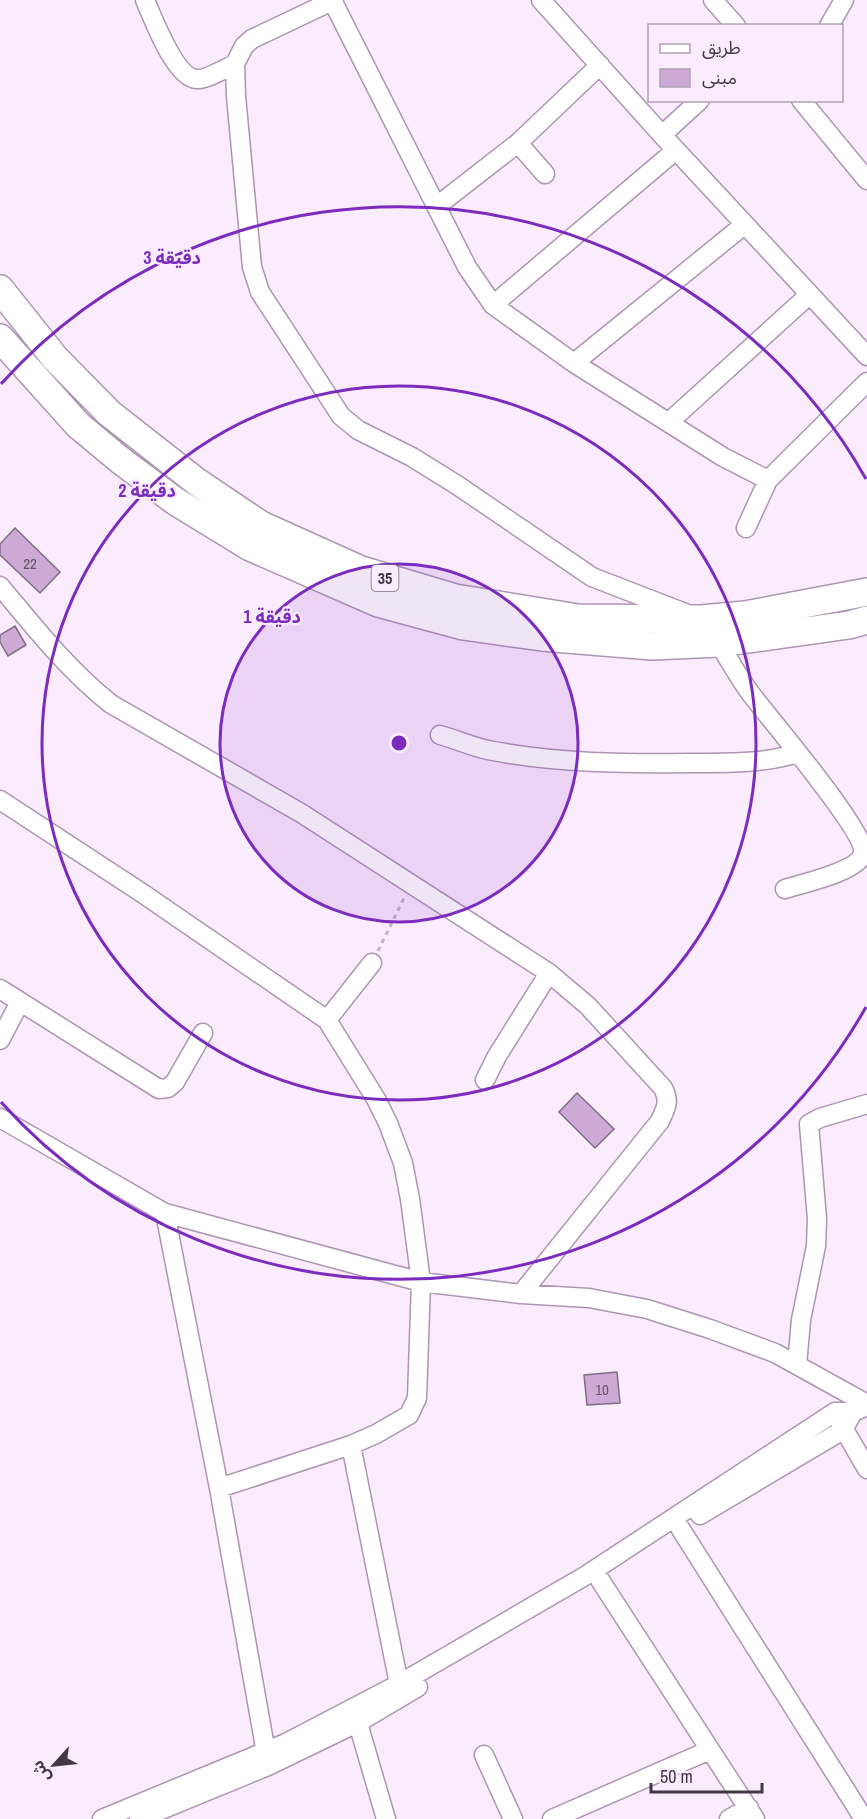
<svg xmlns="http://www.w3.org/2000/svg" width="867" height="1819" font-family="'Archivo Narrow','Noto Sans Arabic',sans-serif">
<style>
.building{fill:#ccaad3;stroke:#816c86;stroke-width:1.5}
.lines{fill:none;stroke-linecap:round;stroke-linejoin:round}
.minor-casing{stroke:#ac96b2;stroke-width:21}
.highway-casing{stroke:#ac96b2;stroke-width:30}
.path{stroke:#c1b4c4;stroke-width:3;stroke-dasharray:4.5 4.5;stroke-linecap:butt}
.minor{stroke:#fff;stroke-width:18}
.highway{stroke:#fff;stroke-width:27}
.ring{fill:none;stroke:#7b2cbf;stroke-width:3}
.labels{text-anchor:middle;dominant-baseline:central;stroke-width:4.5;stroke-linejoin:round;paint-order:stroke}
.number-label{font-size:15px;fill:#645467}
.shield{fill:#faebfd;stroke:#786e7b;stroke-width:1.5}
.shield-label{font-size:16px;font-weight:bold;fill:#413843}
.centre{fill:#7b2cbf;stroke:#faebfd;stroke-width:3}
.ring-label{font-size:18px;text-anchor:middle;font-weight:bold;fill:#7b2cbf;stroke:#faebfd;stroke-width:4.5;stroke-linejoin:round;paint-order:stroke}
</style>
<rect width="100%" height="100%" fill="#faebfd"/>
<!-- building -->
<path class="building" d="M15,528L60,572L40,593L0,555V544Z
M15,626L26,645L8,656L0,642V635Z
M577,1093L614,1129L595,1148L559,1112Z
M617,1372L620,1403L587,1405L584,1375Z"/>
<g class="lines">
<!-- minor casing -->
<g class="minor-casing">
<path id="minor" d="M145,0C153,18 175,78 197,79C206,80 226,68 235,64
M332,0L467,267L493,305L574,363L723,457L768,480
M334,0L252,39L244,46L235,64L236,96L252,267L260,292L341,416L358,430L412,457L457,485L592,577L685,613
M541,0L662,135L867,356
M713,0L736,26
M829,26L844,0
M801,100L867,180
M662,135L700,100
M518,143L545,174
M437,206L518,143L600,65
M493,305L676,150
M574,363L744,225
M669,422L809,295
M746,528L768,480L867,382
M0,586C35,628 68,670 111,704L301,813L549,973L588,1006L663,1088C670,1101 666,1108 660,1121L521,1294
M719,643C729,660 739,678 751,694C768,717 867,832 863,854C857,872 803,883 785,889
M440,735C458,740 475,748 493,751C558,763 624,764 689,763C727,763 762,764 798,753
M0,800L142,893L327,1020L376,1099L388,1123L403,1163L410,1199L421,1282L417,1398L409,1415L376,1434L351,1445L219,1488
M0,989L159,1089L168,1088L175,1082L203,1033
M327,1020L372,963
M0,1040L20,1002
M485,1080L497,1056L549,973
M0,1118L165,1213L421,1282L521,1294L589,1298L647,1309L710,1329L775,1353L867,1404
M165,1213L219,1488L268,1764
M797,1365L801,1320L816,1246L817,1219L809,1124L820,1118L867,1104
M838,1419L867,1469
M351,1445L399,1684
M700,1515L843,1430L853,1412
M680,1528L864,1819
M600,1580L755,1819
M355,1713L386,1819
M484,1755L513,1819
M102,1819L286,1743L399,1684L585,1576L835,1412H853L867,1406
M139,1819L268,1766L359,1722L418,1687
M552,1819L710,1750
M729,1819L749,1808"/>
</g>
<!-- highway casing -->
<g class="highway-casing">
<path id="highway" d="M0,289L55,358L109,413L197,482L261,525L361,570L455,598L578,618L701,619L745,615L867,592
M0,338L78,425L120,460L175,501L250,547L378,603L463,626L542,637L652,646L719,643L849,625L867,620"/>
</g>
<!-- path -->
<path class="path" d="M378,951L404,898"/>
<!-- minor -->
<use href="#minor" class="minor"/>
<!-- highway -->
<use href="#highway" class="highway"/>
</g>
<!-- distance rings -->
<circle cx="399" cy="743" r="179" fill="#7b2cbf" fill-opacity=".12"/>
<g class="ring">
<circle cx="399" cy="743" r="179"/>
<circle cx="399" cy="743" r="357"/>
<path d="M866 1007A536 536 0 0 1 1 1102M1 384A536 536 0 0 1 866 479"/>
</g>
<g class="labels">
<!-- number labels -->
<g class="number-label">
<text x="30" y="563">22</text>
<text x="602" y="1389">10</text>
</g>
<!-- shield labels -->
<rect class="shield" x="371.5" y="565" width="27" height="26" rx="4.5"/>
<g class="shield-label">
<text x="385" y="578">35</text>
</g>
</g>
<circle cx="399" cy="743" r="9" class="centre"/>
<g class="ring-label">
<text x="172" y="264">3 دقيقة</text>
<text x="147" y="497">2 دقيقة</text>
<text x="272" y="623">1 دقيقة</text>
</g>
<!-- legend -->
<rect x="648" y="24" width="195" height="78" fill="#faebfd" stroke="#b0a3b3" stroke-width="1.5"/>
<rect x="660" y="44" width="30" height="9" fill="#ffffff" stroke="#b0a3b3" stroke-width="1.5"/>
<text x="702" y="54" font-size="18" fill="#413843">طريق</text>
<rect x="660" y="69" width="30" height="18" fill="#ccaad3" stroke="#b0a3b3" stroke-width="1.5"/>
<text x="702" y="84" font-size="18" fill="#413843">مبنى</text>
<!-- north arrow -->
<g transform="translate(54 1765) rotate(243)" stroke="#faebfd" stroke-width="4.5" paint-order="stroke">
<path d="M0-4.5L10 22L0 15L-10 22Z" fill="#413843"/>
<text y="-9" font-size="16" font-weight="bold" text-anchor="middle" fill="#413843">ش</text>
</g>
<!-- scale -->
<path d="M651 1783v9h111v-9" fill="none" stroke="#413843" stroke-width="3"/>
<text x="660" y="1783" font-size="18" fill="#413843" stroke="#faebfd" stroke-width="4.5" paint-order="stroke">50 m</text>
</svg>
